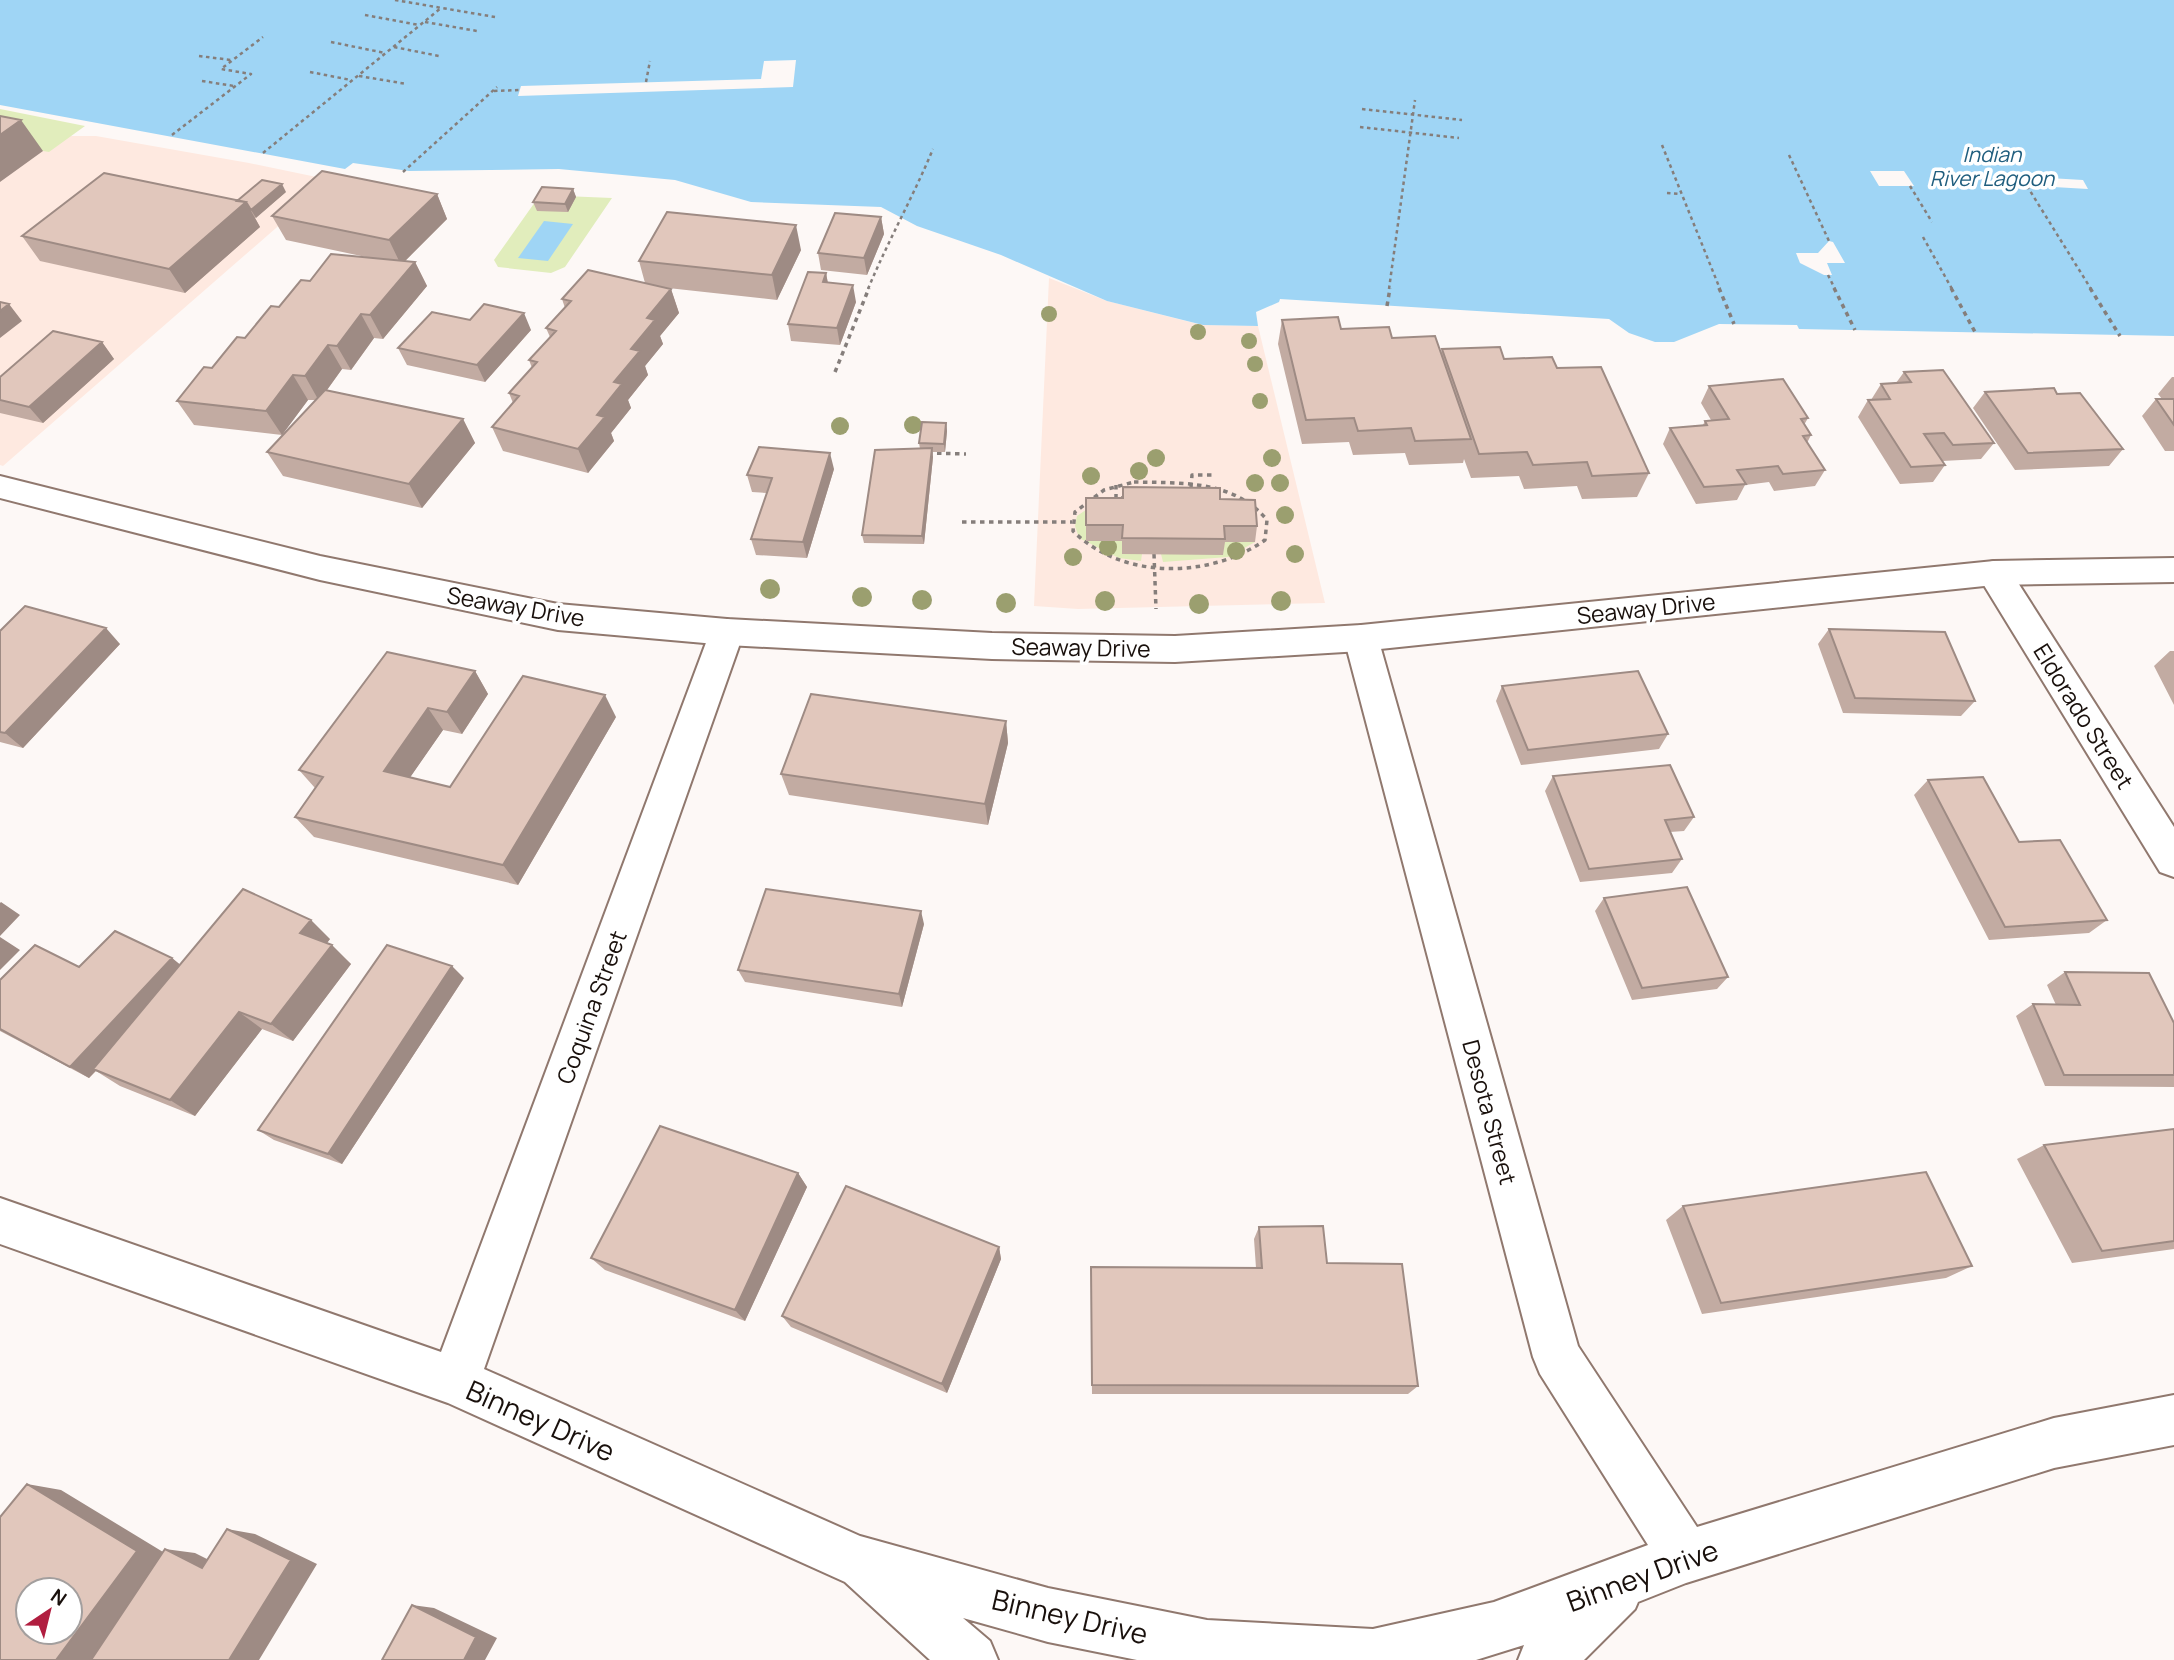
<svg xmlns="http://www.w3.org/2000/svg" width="2174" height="1660" font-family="Manrope,sans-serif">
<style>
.built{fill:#fee9e0}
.green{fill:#e1edbc}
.water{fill:#9fd5f5}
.pier{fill:#fdf8f6}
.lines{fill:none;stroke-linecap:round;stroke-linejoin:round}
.street-casing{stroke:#90786e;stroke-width:4}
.primary-casing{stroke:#90786e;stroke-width:4}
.path-far1{stroke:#857e7b;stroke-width:2.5;stroke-dasharray:3.5 3.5;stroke-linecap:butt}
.path{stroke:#857e7b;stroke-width:3.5;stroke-dasharray:4.5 4.5;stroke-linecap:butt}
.street{fill:#fff;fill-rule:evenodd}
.primary{fill:#fff;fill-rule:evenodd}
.tree{fill:#9b9f6f}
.wall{fill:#c2aba2}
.shaded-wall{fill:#9e8b84}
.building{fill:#e1c7bc;stroke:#9e8b84;stroke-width:2;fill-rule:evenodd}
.labels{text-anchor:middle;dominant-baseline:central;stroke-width:7;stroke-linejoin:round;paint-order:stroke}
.far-water-label{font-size:21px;font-style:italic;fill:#205e7e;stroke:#fff}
.street-label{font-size:23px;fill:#19100c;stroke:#fff}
.near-street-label{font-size:28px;fill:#19100c;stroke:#fff}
</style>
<rect width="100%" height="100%" fill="#fdf8f6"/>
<!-- built -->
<path class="built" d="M0,122L70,136H96L249,163L331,180L3,466L0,465Z
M1049,278L1107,301L1202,325L1258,326L1325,603L1078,609L1034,606Z"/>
<!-- green -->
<path class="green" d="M0,109L85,126L49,152L43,151L0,142Z
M540,195L612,198L565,267L551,273L498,267L494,260Z
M1093,505L1122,541L1142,554L1141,561L1119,558L1079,538L1075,526L1077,516Z
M1222,542H1255L1228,557L1163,562L1161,554Z"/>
<!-- water -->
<path class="water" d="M0,0H2174V336L1799,329L1797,325L1719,324L1674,342H1655L1629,333L1609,319L1280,299L1279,302L1256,312L1258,326L1203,325L1107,301L1001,255L917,226L881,207L751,202L675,180L559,169L409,171L353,163L345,169L0,105Z
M544,221L573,224L548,261L518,258Z"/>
<!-- pier -->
<path class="pier" d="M796,60L793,87L518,96L521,86L761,79L764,61Z
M1870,171H1904L1914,186H1879Z
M2016,176L2083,180L2088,189L2021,185Z
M1829,241L1833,242L1845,263H1827L1832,275H1824L1800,263L1796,253H1818Z"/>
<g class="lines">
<!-- street casing -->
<g class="street-casing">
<path id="street" d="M1994,561L2006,564L2174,827V877L2160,872L1982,582L1977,573L1982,564Z
M727,619L739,623L744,632L484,1369L860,1536L1048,1588L1207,1620L1373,1629L1494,1602L1648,1545L1540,1374L1533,1357L1344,638L1349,629L1361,625L1373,629L1378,638L1578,1346L1697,1527L2054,1418L2174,1395V1445L2054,1468L1686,1583L1638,1602L1635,1609L1584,1660H1518L1524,1645L1476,1660H1137L1048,1642L963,1618L990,1641L998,1660H930L845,1582L448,1403L0,1244V1198L441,1352L710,632L715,623Z"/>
</g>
<!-- primary casing -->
<g class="primary-casing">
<path id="primary" d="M0,476L320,556L558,604L727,619L992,633L1175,636L1361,625L1994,561L2174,558V582L1994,585L1361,651L1175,662L992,659L727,645L558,630L320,580L0,498Z"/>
</g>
<!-- path-far1 -->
<path class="path-far1" d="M395,0L495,17
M365,15L419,25
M425,22L477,31
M331,42L385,53
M394,47L439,56
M199,56L231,60
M310,72L351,80
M359,76L407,84
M202,81L234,86
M646,82L650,61
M494,91L520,90
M1362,109L1462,120
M1360,127L1459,138
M172,135L251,74L221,69L263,37
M1662,145L1720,289
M263,153L441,8
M1789,155L1829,241
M403,172L497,87
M1910,186L1932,222
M2027,186L2091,289
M1667,193L1681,194
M1923,237L1952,289
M1828,275L1835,289
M868,289C888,241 913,197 933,149
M1389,289L1415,100"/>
<!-- path -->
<path class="path" d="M1719,288L1734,324
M1834,288L1855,330
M1951,288L1975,332
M2090,288L2120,336
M1387,306L1390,288
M835,372L869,288
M928,453L966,454
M1134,482C1182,483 1234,480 1267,520L1265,540C1210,579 1122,580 1073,531L1075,512L1104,490Z
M1116,485V498H1127
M1191,487L1192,475H1214
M962,522H1072
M1154,554L1156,609"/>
<!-- street -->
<use href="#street" class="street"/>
<!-- primary -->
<use href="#primary" class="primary"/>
</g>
<!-- trees -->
<g class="tree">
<circle cx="1049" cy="314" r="8"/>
<circle cx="1198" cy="332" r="8"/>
<circle cx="1249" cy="341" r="8"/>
<circle cx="1255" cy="364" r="8"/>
<circle cx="1260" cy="401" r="8"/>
<circle cx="913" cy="425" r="9"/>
<circle cx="840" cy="426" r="9"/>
<circle cx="1156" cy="458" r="9"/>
<circle cx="1272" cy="458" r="9"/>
<circle cx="1139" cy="471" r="9"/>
<circle cx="1091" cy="476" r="9"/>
<circle cx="1255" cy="483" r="9"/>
<circle cx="1280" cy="483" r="9"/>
<circle cx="1285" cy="515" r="9"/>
<circle cx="1108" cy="547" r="9"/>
<circle cx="1236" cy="551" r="9"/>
<circle cx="1295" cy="554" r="9"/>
<circle cx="1073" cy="557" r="9"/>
<circle cx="770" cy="589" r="10"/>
<circle cx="862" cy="597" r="10"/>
<circle cx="922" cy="600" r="10"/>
<circle cx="1105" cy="601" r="10"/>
<circle cx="1281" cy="601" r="10"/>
<circle cx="1006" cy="603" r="10"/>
<circle cx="1199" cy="604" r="10"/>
</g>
<!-- wall -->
<path class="wall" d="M573,189L576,197L568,212L537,211L533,202Z
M286,192L255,218L260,227L185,293L40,261L22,236Z
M437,194L447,219L405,261L415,262L427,286L383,339L374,338L351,370L342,369L327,390L463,419L475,443L422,508L283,476L267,452L316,400H308L282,435L194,425L177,401L279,307L310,281L366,257L286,240L272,216Z
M881,217L884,234L867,275L821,270L818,253Z
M801,250L777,300L668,288L671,289L679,313L660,336L663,344L645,366L648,375L628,400L631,408L611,433L614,441L588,473L503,451L492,427L513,403L509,393L532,368L529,360L550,337L546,328L565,308L562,299L645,283L639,261Z
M826,273L828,283L856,302L840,345L791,341L788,324Z
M470,320L531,330L485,382L407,365L398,348Z
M1282,320L1392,338L1441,353L1442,349L1557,368L1649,473L1637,497L1582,499L1577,486L1524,489L1519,476L1471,478L1464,459L1463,463L1409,465L1405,453L1353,455L1349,442L1302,444L1278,344Z
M102,342L114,359L43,423L0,413V377Z
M1904,372L1994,443L1981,459L1942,461L1945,465L1933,482L1900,484L1858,417L1868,400H1871L1881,384L1896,383Z
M2172,377H2174V451H2165L2142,416L2156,399H2162L2158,394Z
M1709,386L1808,418L1804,425L1811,435L1807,443L1825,470L1815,486L1774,491L1769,482L1745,485L1737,500L1696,504L1663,444L1670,428L1703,425L1705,421L1711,420L1701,403Z
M1985,392L2057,394L2123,449L2109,466L2015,470L1973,408Z
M946,423L947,431L945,452H932L933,457L924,544L864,543L862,535L920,449L919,443Z
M834,469L807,558L756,555L751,539L767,493L752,492L747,475Z
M1086,498L1220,499L1257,526L1255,542H1225L1223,555L1122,554V541H1086Z
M1829,629L1975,701L1961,716L1843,713L1818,644Z
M0,631L120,644L23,748L0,742Z
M2170,651H2174V705L2154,666Z
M475,671L488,694L462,734L443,730L410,777L450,787L616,717L518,885L314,837L295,817L315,788L299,770Z
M1502,686L1668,734L1659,749L1521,765L1496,701Z
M1006,721L1008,743L988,825L789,795L781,774Z
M1553,776L1694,817L1684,831L1670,832L1682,859L1672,873L1580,882L1545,791Z
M1928,780L2019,842L2107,920L2089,933L1989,940L1914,795Z
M1604,898L1728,977L1717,989L1632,1000L1595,911Z
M924,924L902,1007L745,982L738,970Z
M330,939L327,943L351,964L293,1041L262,1029L195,1116L120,1086L96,1071L89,1078L0,1031V980L79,967L172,958L180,965Z
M2065,972L2174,1023V1087L2045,1086L2016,1016L2033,1004L2056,1005L2047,985Z
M464,978L342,1164L274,1140L258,1130Z
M2174,1129V1249L2072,1263L2017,1159L2044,1145Z
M798,1173L807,1187L745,1321L605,1270L591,1258Z
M1683,1206L1972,1266L1946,1278L1702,1314L1666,1220Z
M1259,1227L1327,1263L1418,1386L1408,1394H1092L1091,1267L1256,1268L1254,1239Z
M999,1247L1001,1259L947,1393L791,1327L782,1316Z"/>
<!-- shaded-wall -->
<path class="shaded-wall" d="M21,120L43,151L0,182V135Z
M282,184L286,192L256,218L251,210Z
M573,189L576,197L568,212L565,204Z
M437,194L447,219L401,265L389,240Z
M246,202L260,227L185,293L169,269Z
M881,217L884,234L867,275L864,258Z
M796,225L801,250L777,300L772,275Z
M415,262L427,286L383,339L370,315Z
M826,273L829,290L823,282Z
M853,285L856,302L840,345L837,328Z
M671,289L679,313L660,336L663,344L645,366L648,375L628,400L631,408L611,433L614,441L588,473L578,449L597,415L647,318Z
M9,304L22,321L0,338V311Z
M524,313L531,330L485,382L477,365Z
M361,314L374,338L351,370L337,346Z
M102,342L114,359L43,423L29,407Z
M328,345L342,369L319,401L305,376Z
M293,375L308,400L282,435L266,411Z
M463,419L475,443L422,508L409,484Z
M946,423L947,431L945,452L944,444Z
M932,448L933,457L924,544L922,536Z
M830,453L834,469L807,558L803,542Z
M106,628L120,644L23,748L5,733Z
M475,671L488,694L462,734L447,712Z
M605,695L616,717L518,885L503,865Z
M428,708L443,730L400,792L384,771Z
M1006,721L1008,743L988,825L985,804Z
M1,902L20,915L0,936V903Z
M921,911L924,924L902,1007L899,994Z
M311,920L330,939L320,952L300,933Z
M0,937L20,950L0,970Z
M332,945L351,964L293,1041L271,1024Z
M172,958L188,971L89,1078L70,1067Z
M452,966L464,978L342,1164L328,1154Z
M239,1012L262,1029L195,1116L170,1100Z
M798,1173L807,1187L745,1321L735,1310Z
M999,1247L1001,1259L947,1393L942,1384Z
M27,1484L61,1490L168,1555L91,1660H56Z
M227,1529L255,1534L317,1564L259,1660H229Z
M165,1549L195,1553L231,1571L202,1568Z
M412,1605L434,1608L497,1638L485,1660H464Z"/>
<!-- building -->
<path class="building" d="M0,116L21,120L0,135Z
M322,171L437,194L389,240L272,216Z
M104,173L246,202L169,269L22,236Z
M262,180L282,184L251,210L246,202L237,201Z
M542,187L573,189L565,204L533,202Z
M667,212L796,225L772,275L639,261Z
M835,213L881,217L864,258L818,253Z
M331,254L415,262L370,315L361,314L337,346L328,345L305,376L293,375L266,411L177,401L204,367L212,368L237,337L245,338L271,306L279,307L301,280L310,281Z
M588,270L671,289L647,318L655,320L631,349L640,351L614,382L622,384L597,415L605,417L578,449L492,427L519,396L509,393L537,362L529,360L556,331L546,328L571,301L562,299Z
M808,272L826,273L823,282L853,285L837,328L788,324Z
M0,302L9,304L0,311Z
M484,304L524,313L477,365L398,348L432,312L470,320Z
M1338,317L1341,329L1389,327L1392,338L1435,336L1471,439L1415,441L1411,428L1358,431L1354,418L1306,420L1282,320Z
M53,331L102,342L29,407L0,400V377Z
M1500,347L1504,359L1552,357L1557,368L1601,367L1649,473L1592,476L1587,462L1533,465L1527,452L1479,454L1442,349Z
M1943,370L1994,443L1953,445L1944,433L1924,434L1945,465L1911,467L1868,400L1890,399L1881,384L1911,382L1904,372Z
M1783,379L1808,418L1801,419L1811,435L1803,436L1825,470L1783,474L1778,466L1737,470L1746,484L1704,487L1670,428L1707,425L1705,421L1729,419L1709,386Z
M2054,388L2057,394L2080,393L2123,449L2028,453L1985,392Z
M325,390L463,419L409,484L267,452Z
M2156,399H2174V425Z
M922,422L946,423L944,444L919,443Z
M759,447L830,453L803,542L751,539L772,478L747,475Z
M932,448L922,536L862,535L875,450Z
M1123,487L1220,488V499L1255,500L1257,526H1224L1225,539L1122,538L1123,525H1086V498H1123Z
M25,606L106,628L5,733L0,732V631Z
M1829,629L1945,632L1975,701L1855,698Z
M387,652L475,671L447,712L428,708L384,771L450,787L523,676L605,695L503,865L295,817L323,777L299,770Z
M1638,671L1668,734L1528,750L1502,686Z
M811,694L1006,721L985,804L781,774Z
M1670,765L1694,817L1665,820L1682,859L1589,869L1553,776Z
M1983,777L2019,842L2060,840L2107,920L2005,927L1928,780Z
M1687,887L1728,977L1642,988L1604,898Z
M243,889L311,920L300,933L332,945L271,1024L239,1012L170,1100L93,1069Z
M766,889L921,911L899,994L738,970Z
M115,931L172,958L70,1067L0,1029V980L35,945L79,967Z
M387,945L452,966L328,1154L258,1130Z
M2065,972L2149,973L2174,1023V1075H2064L2033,1004L2080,1005Z
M660,1126L798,1173L735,1310L591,1258Z
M2174,1129V1241L2102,1251L2044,1145Z
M1926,1172L1972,1266L1721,1303L1683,1206Z
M846,1186L999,1247L942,1384L782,1316Z
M1323,1226L1327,1263L1402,1264L1418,1386L1092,1385L1091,1267L1262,1268L1259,1227Z
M27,1484L137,1551L56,1660H0V1517ZM28,1590H70V1632H28Z
M227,1529L291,1560L229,1660H91L165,1549L202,1568Z
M412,1605L476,1637L464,1660H382Z"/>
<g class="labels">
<!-- far-water labels -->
<g class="far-water-label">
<text x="1992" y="154">Indian<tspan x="1992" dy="24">River Lagoon</tspan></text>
</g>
<!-- street labels -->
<g class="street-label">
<text transform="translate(516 606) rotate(10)">Seaway Drive</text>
<text transform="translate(1646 608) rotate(-6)">Seaway Drive</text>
<text transform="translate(1081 647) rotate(1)">Seaway Drive</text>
<text transform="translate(2084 716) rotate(58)">Eldorado Street</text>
<text transform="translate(591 1007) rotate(-70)">Coquina Street</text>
<text transform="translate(1490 1112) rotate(75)">Desota Street</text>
</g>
<!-- near-street labels -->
<g class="near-street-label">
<text transform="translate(541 1420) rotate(24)">Binney Drive</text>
<text transform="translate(1642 1575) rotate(-20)">Binney Drive</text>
<text transform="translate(1070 1616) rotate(13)">Binney Drive</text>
</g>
</g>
<!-- north arrow -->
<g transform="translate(49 1611) rotate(35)"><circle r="33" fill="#ffffff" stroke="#a39f9e" stroke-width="2"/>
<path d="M0-5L12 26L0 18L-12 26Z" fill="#b11e40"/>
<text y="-10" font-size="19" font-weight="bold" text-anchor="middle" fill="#19100c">N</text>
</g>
</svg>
